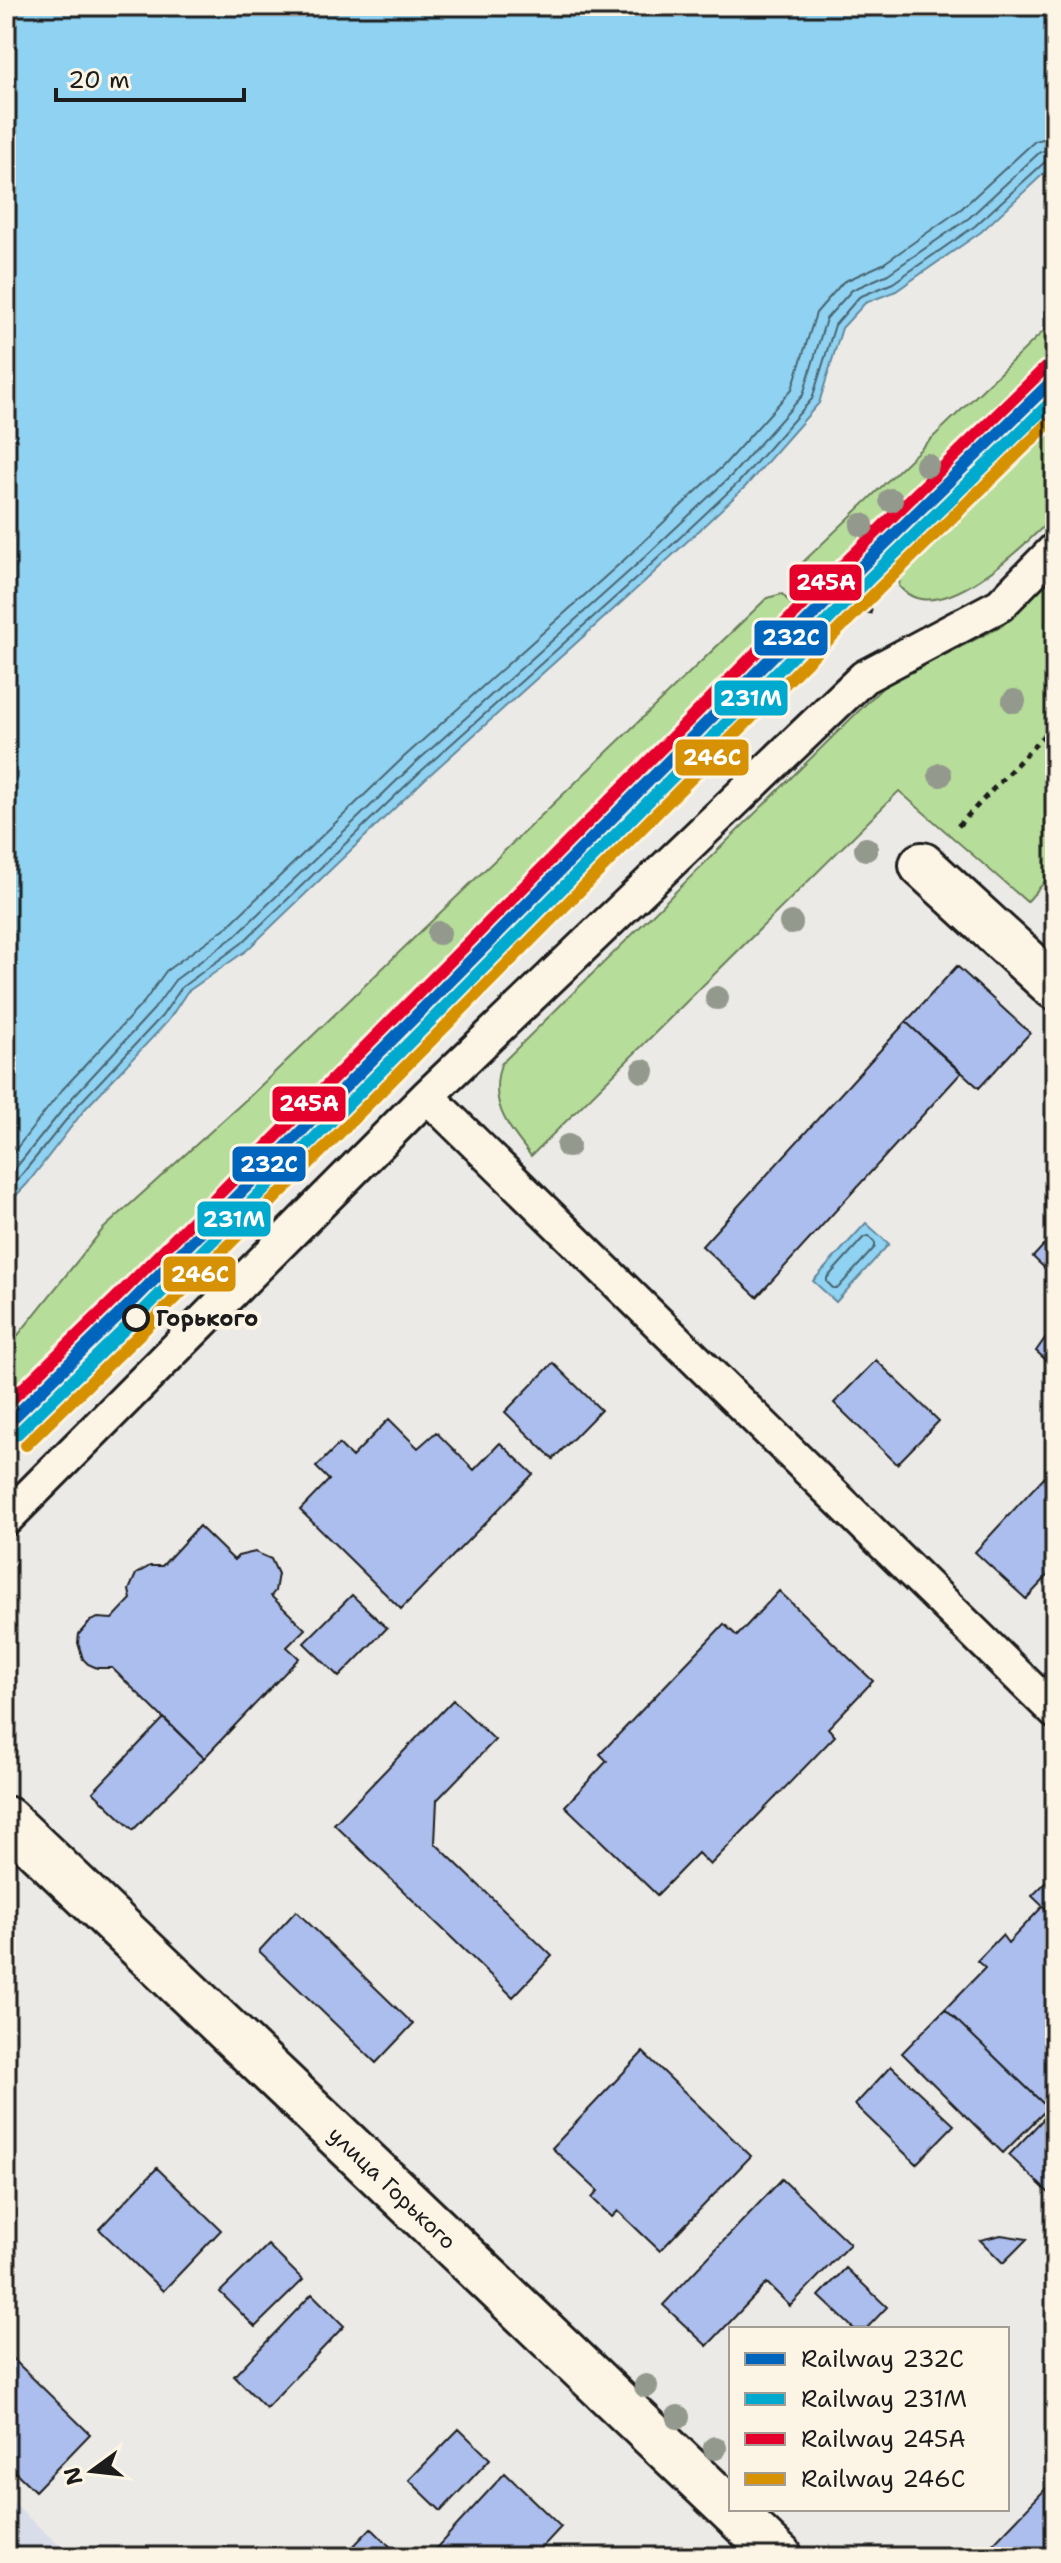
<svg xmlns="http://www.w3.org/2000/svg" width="1061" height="2563" font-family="'Shantell Sans',sans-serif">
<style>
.built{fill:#d8dde9}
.green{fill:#b6dd99;stroke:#697c5a;stroke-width:2}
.water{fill:#90d2f1;stroke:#62899c;stroke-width:2}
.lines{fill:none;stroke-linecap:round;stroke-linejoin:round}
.shore{stroke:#4a6571;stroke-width:2}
.building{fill:#abbeed;stroke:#1c1c1c;stroke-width:2}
.lane-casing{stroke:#1c1c1c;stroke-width:38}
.street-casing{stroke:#1c1c1c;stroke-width:50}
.path{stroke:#1c1c1c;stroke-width:5;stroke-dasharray:6 6;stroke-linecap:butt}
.lane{stroke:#fcf5e5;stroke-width:32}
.street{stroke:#fcf5e5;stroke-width:44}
.rail-1-casing{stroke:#fcf5e5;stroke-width:18}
.rail-2-casing{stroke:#fcf5e5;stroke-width:18}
.rail-3-casing{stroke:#fcf5e5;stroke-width:18}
.rail-4-casing{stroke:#fcf5e5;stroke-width:18}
.rail-1{stroke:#0065bd;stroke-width:12}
.rail-2{stroke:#00a9ce;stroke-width:12}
.rail-3{stroke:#e4002b;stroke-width:12}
.rail-4{stroke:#d69104;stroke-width:12}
.tree{fill:#93998c}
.stop-dot{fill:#fcf5e5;stroke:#1c1c1c;stroke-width:4}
.labels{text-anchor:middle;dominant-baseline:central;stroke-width:8;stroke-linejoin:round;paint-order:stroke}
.stop-label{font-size:22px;font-weight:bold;fill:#1c1c1c;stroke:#fcf5e5;text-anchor:start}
.street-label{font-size:22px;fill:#1c1c1c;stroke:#fcf5e5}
.line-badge{stroke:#fcf5e5;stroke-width:3}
.badge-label{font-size:22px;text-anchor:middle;font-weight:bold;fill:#fff}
</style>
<rect width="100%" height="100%" fill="#eceae7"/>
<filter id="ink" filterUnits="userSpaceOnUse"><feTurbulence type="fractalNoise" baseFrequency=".0125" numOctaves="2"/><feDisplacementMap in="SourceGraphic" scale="16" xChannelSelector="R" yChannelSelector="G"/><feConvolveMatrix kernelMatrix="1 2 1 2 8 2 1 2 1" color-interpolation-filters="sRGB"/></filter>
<g filter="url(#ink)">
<!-- built -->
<path class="built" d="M6,2497L72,2557H6Z"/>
<!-- green -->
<path class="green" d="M1055,320V365L833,580C816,590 806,581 801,564Z
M1055,422V515C1026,544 938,633 899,586L901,572Z
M1055,573V870L1027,902L899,791L531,1156C508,1126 488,1104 501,1064L885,685L1002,626Z
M782,594L795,608L790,623L6,1397V1350L103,1229L251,1095L767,598Z"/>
<!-- water -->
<path class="water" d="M6,6H1055V163L981,232L896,291L865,303L842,328L819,403L745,487L645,581L425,779L247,950L187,992L168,1021L85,1109L27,1184L6,1206Z
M866,1223L889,1244L836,1302L813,1281Z"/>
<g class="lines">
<!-- shore -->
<path class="shore" d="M6,1162L62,1090L144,1002L166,971L228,926L404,757L625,559L723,466L792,389L816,313L843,282L883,264L961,209L1035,141L1055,136
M6,1180L72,1098L154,1009L175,980L235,936L412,766L633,568L732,475L803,395L826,319L852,290L888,274L969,218L1040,152L1055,148
M6,1194L79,1104L162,1016L182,987L242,943L419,773L640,575L739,482L812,399L835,325L859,297L893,283L975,226L1047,160L1055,158
M869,1236L875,1243V1247L838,1288H833L827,1282V1278L864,1237Z"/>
</g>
<!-- building -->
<path class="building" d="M957,966L1030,1033L979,1088L906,1022Z
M906,1022L961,1073L757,1297L702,1246Z
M1055,1233V1278L1033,1257Z
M1055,1324V1368L1036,1351Z
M876,1360L939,1421L897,1464L834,1403Z
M553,1363L601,1410L553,1459L505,1412Z
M389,1419L418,1448L436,1432L474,1470L500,1443L533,1474L401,1609L300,1510L329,1480L316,1467L339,1444L352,1457Z
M1055,1465V1568L1026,1599L975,1552Z
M199,1526L234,1560L238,1556L255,1552L271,1559L278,1574L275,1591L271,1596L305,1629L287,1647L299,1658L204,1758L112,1668H97L88,1664L83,1659L78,1643L79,1634L90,1621L98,1618L112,1619L131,1599L129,1590L136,1574L150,1566H162Z
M779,1591L873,1681L828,1728L835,1736L710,1865L698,1853L657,1895L565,1806L607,1761L600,1754L724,1624L737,1636Z
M352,1595L387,1628L339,1677L304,1643Z
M453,1700L495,1740L437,1800L435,1843L552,1956L513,1997L334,1824Z
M164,1718L204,1758L133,1830L93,1792Z
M1055,1873V1918L1032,1896Z
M1043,1906L1055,1918V2115L945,2009L985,1968L977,1961L1002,1935L1008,1943Z
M296,1911L413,2024L376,2063L259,1951Z
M945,2009L1048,2108L1003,2153L902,2053Z
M643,2052L751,2156L660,2251L618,2211L612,2217L592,2198L598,2191L552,2148Z
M891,2066L954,2125L916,2164L855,2105Z
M1047,2115L1055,2123V2199L1009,2155Z
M157,2168L221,2230L163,2291L99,2229Z
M782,2179L850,2244L790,2306L767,2283L707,2346L663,2305Z
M1001,2235L1027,2239L1003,2263L980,2240Z
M268,2245L303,2280L255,2327L220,2292Z
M846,2268L887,2307L866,2329H854L819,2296Z
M312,2294L344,2326L266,2408L234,2376Z
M6,2352L90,2434L35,2491L6,2463Z
M459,2429L490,2459L441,2511L409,2480Z
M505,2473L561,2527L533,2557H428Z
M1055,2479V2557H994L987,2550Z
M371,2528L401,2557H343Z"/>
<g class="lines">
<!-- lane casing -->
<g class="lane-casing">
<path id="lane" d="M427,1096L1055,1712
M6,1519L427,1096L864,677L1000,605L1055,549"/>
</g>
<!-- street casing -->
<g class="street-casing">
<g id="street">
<path d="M922,865L1055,987"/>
<path id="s1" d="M6,1819L780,2557"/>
</g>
</g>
<!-- path -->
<path class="path" d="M869,614L876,583L1055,406
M958,826L1055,724"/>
<!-- lane -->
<use href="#lane" class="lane"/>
<!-- street -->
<use href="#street" class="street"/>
<!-- rail-1 casing -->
<g class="rail-1-casing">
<path id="rail-1" d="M6,1425L129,1305L860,568L1055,378"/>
</g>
<!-- rail-2 casing -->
<g class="rail-2-casing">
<path id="rail-2" d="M16,1435L139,1315L870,578L1055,398"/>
</g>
<!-- rail-3 casing -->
<g class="rail-3-casing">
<path id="rail-3" d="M6,1405L119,1295L850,558L1045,368"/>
</g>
<!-- rail-4 casing -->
<g class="rail-4-casing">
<path id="rail-4" d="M26,1445L149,1325L880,588L1055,417"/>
</g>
<!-- rail-1 -->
<use href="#rail-1" class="rail-1"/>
<!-- rail-2 -->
<use href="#rail-2" class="rail-2"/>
<!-- rail-3 -->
<use href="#rail-3" class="rail-3"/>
<!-- rail-4 -->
<use href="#rail-4" class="rail-4"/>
</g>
<!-- trees -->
<g class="tree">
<circle cx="927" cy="465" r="12"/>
<circle cx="891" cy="500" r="12"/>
<circle cx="862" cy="525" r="12"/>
<circle cx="1014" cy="701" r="12"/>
<circle cx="940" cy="775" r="12"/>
<circle cx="866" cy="849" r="12"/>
<circle cx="791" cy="923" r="12"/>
<circle cx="439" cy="933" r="12"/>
<circle cx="717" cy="998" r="12"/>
<circle cx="643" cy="1071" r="12"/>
<circle cx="568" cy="1146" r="12"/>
<circle cx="646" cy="2386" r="12"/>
<circle cx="678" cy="2417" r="12"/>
<circle cx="715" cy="2448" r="12"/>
</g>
</g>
<!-- markers -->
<circle class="stop-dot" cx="136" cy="1318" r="12"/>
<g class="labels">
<!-- stop labels -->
<g class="stop-label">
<text x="156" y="1318">Горького</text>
</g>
<!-- street labels -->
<g class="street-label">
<text stroke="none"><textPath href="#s1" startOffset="534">улица Горького</textPath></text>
</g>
</g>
<g class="line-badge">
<rect x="788" y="563" width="75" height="39" rx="8" fill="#e4002b"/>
<rect x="753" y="619" width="76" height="38" rx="8" fill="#0065bd"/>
<rect x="713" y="679" width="76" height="38" rx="8" fill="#00a9ce"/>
<rect x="674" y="738" width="76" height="39" rx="8" fill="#d69104"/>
<rect x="271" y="1085" width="76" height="38" rx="8" fill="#e4002b"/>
<rect x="231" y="1145" width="76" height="38" rx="8" fill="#0065bd"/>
<rect x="196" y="1200" width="76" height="38" rx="8" fill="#00a9ce"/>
<rect x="162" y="1255" width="75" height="38" rx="8" fill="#d69104"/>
</g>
<g class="badge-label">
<text x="826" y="590">245А</text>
<text x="791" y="645">232C</text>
<text x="751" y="706">231М</text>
<text x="712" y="765">246С</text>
<text x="309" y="1111">245А</text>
<text x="269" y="1172">232C</text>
<text x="234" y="1227">231М</text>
<text x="200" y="1282">246С</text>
</g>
<!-- margin -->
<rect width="1061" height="2563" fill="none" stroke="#fcf5e5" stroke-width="32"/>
<rect x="16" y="16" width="1029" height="2531" fill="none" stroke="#1c1c1c" stroke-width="3" filter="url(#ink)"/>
<!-- legend -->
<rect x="729" y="2327" width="280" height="184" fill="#fcf5e5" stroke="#a29e95" stroke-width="2"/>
<rect x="745" y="2353" width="40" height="12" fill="#0065bd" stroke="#a29e95" stroke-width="2"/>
<text x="801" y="2367" font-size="24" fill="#1c1c1c">Railway 232C</text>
<rect x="745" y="2393" width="40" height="12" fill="#00a9ce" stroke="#a29e95" stroke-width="2"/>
<text x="801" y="2407" font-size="24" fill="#1c1c1c">Railway 231М</text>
<rect x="745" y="2433" width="40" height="12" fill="#e4002b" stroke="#a29e95" stroke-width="2"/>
<text x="801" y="2447" font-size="24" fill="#1c1c1c">Railway 245А</text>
<rect x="745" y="2473" width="40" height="12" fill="#d69104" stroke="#a29e95" stroke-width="2"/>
<text x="801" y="2487" font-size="24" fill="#1c1c1c">Railway 246С</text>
<!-- north arrow -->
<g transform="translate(92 2471) rotate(255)" stroke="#fcf5e5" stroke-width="6" paint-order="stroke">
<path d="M0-6L14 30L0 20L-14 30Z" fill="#1c1c1c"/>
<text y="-12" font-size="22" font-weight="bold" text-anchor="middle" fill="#1c1c1c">N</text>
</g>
<!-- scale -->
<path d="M56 88v12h188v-12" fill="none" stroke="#1c1c1c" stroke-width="4"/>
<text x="68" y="88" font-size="24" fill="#1c1c1c" stroke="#fcf5e5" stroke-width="6" paint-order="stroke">20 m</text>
</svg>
